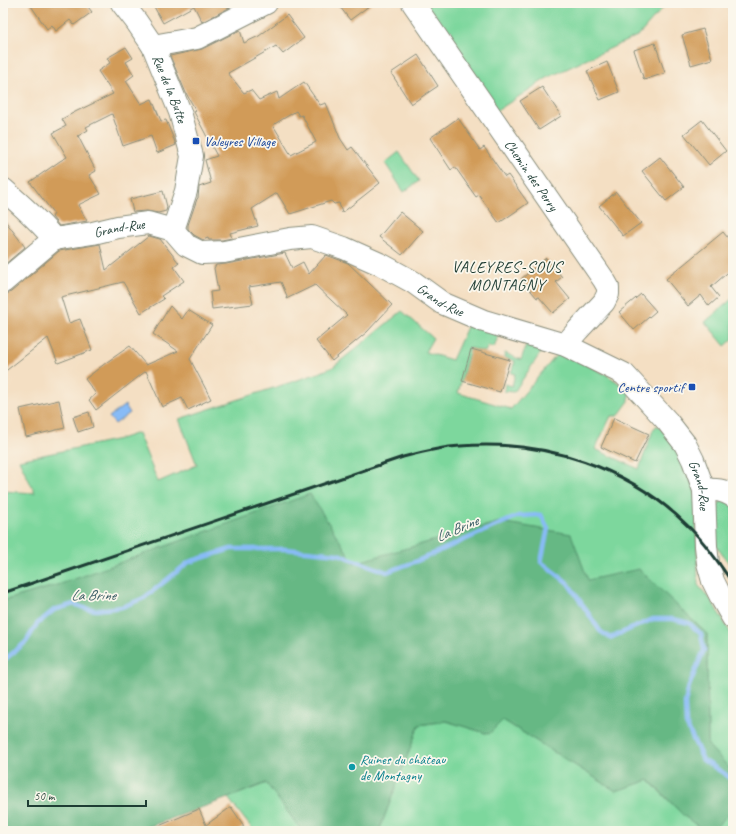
<svg xmlns="http://www.w3.org/2000/svg" width="736" height="834" font-family="Caveat,sans-serif">
<style>
.green{fill:#7dd79d;stroke:#4e8a68}
.forest{fill:#66b884;stroke:#427a5c}
.water{fill:#88bbf6;stroke:#547c95}
.lines{fill:none;stroke-linecap:round;stroke-linejoin:round}
.stream{stroke:#88bbf6;stroke-width:4.5}
.building{fill:#d19b59;fill-rule:evenodd}
.minor-casing{stroke:#8a8e7c;stroke-width:24}
.minor{stroke:#fff;stroke-width:22}
.rail{stroke:#1f3d34;stroke-width:3}
.transit-dot{fill:#1a4fb4;stroke:#fbf7ec;stroke-width:1.5}
.culture-dot{fill:#0f9aa8;stroke:#fbf7ec;stroke-width:1.5}
.labels{text-anchor:middle;dominant-baseline:central;stroke-width:3.5;stroke-linejoin:round;paint-order:stroke}
.street-label{font-size:14px;fill:#1f3d34;stroke:#fbf7ec}
.transit-label{font-size:14px;fill:#164399;stroke:#fbf7ec;text-anchor:start}
.culture-label{font-size:14px;fill:#0d838f;stroke:#fbf7ec;text-anchor:start}
.water-label{font-size:15px;font-style:italic;fill:#395c64;stroke:#fbf7ec}
.quarter-label{font-size:16px;letter-spacing:1px;fill:#1f3d34;stroke:#fbf7ec}
</style>
<rect width="100%" height="100%" fill="#fbf7ec"/>
<filter id="ink" filterUnits="userSpaceOnUse"><feTurbulence type="fractalNoise" baseFrequency=".025" numOctaves="2"/><feDisplacementMap in="SourceGraphic" scale="8" xChannelSelector="R" yChannelSelector="G"/><feConvolveMatrix kernelMatrix="1 2 1 2 8 2 1 2 1" color-interpolation-filters="sRGB"/></filter>
<filter id="wash" filterUnits="userSpaceOnUse"><feTurbulence type="fractalNoise" baseFrequency=".012" numOctaves="4" result="noise"/><feDisplacementMap in="SourceGraphic" scale="16" xChannelSelector="R" yChannelSelector="G"/><feGaussianBlur stdDeviation="0.9" result="paint"/><feColorMatrix in="noise" values="0 0 0 0 0 0 0 0 0 0 0 0 0 0 0 0 0 1.4 0 .05"/><feComposite in="paint" operator="in"/></filter>
<g filter="url(#wash)">
<rect width="100%" height="100%" fill="#f4dfc3"/>
<!-- green -->
<path class="green" d="M414,3H667L639,35L547,78L492,114Z
M399,152L419,181L404,192L385,163Z
M733,298V339L725,346L705,322Z
M402,311L433,338L425,352L452,360L471,318L501,328L494,348L488,346L485,352L470,348L458,393L511,409L560,351L607,375L629,390V401L618,416H611L595,449L639,469L653,430L657,425L672,440L695,487L698,585L711,600L733,637V772L708,746L707,634L587,580L500,522L354,564L58,585L3,601V491L35,493L19,460L120,439L138,433L158,482L197,465L179,419L319,373L333,367Z
M529,337L548,342L514,392L504,391L505,384L512,386L515,374L511,373L515,361L504,357L505,353L521,360Z
M721,501L733,503V569L716,546L713,512Z
M503,720L616,791L648,780L684,816L705,831H379L419,725L446,721L489,734Z
M267,783L302,831H254L228,798Z
M733,810V831H712Z"/>
<!-- forest -->
<path class="forest" d="M310,494L354,563L500,522L571,534L588,580L639,569L707,634L708,745L733,772V810L712,831H705L684,816L649,780L616,791L503,720L489,734L446,721L419,725L379,831H302L266,783L228,798L137,831H3V601L58,585Z"/>
<!-- water -->
<path class="water" d="M125,405L130,413L115,424L109,417Z"/>
<g class="lines">
<!-- stream -->
<path class="stream" d="M3,661L26,642L37,624L54,610L74,604L84,608L96,610L122,607L144,598L189,562L231,549H285L338,554L387,572L417,561L518,516L541,515L548,528L541,562L568,583L600,631L610,638L653,619H673L689,623L701,634L704,650L689,686L685,703L686,724L703,760L725,774L733,781"/>
</g>
<g id="blocks">
<!-- building -->
<path class="building" d="M29,3H85L92,12L74,25L70,20L56,31L52,25L47,29Z
M152,3H227L229,8L202,22L194,6L163,23Z
M337,3H373L350,20Z
M287,15L304,38L283,54L276,46L228,73L244,93L251,90L259,100L277,92L279,99L304,82L320,105L326,103L340,138L348,150L352,147L380,183L342,213L339,203L334,204L331,201L290,214L277,193L252,209L258,226L230,233L232,238L222,240H209L208,238L203,240L194,235L188,229V225L197,199L198,198L199,187L211,183L205,160L217,156L194,112L196,111L186,93L170,56L202,49L240,30L244,43L259,36ZM296,111L299,116L302,115L316,142L291,155L273,125Z
M703,29L712,59L691,65L682,35Z
M655,43L665,73L644,80L634,50Z
M126,47L133,58L126,62L134,75L126,81L141,104L152,99L161,121L166,120L176,145L157,153L151,136L123,146L112,114L86,127L88,130L78,136L96,171L89,175L101,194L78,205L87,221L59,226L52,217L54,214L30,182L60,161L67,157L53,133L66,126L62,119L77,111L113,94L98,71L110,63L107,58Z
M418,55L438,86L411,104L391,73Z
M607,62L619,92L600,100L587,71Z
M542,87L561,116L539,130L520,101Z
M458,118L480,150L484,147L505,177L508,175L528,203L499,223L479,195L476,197L455,167L451,170L430,138Z
M702,120L726,151L709,165L684,134Z
M660,157L684,187L666,201L642,171Z
M163,191L167,207L166,211L158,213L147,211L133,212L130,199Z
M616,192L641,223L623,236L599,206Z
M400,212L423,231L402,255L379,237Z
M3,218L25,247L3,266Z
M723,232L733,244V268L711,287L719,297L709,306L701,295L688,306L666,279Z
M149,236L160,239L179,263L174,267L184,281L161,296L164,299L141,313L123,282L61,297L69,323L80,319L92,350L58,363L48,338L3,373V294H6L11,292L59,251L100,244L106,270Z
M285,253L292,268L303,262L309,274L326,255L348,263L392,305L367,332L332,361L316,341L347,315L315,285L286,299L287,296L281,282L249,287L253,304L212,309L210,292L218,291L214,268L216,265L226,264Z
M546,258L562,277L556,282L570,299L553,313L539,297L537,298L521,279Z
M641,294L656,311L634,330L619,312Z
M170,306L182,319L188,310L212,325L190,359L211,399L188,410L182,398L162,407L146,371L96,410L89,400L96,394L85,379L107,362L130,346L146,365L178,351L153,334Z
M471,349L510,360L500,392L462,381Z
M59,400L65,428L26,437L20,409Z
M89,412L93,427L78,432L73,417Z
M614,418L649,434L635,463L601,447Z
M231,807L244,826L237,831H147L199,809L206,825Z"/>
</g>
</g>
<g filter="url(#ink)">
<use href="#blocks" fill-opacity="0" stroke="#8a8e7c" stroke-width="1"/>
<g class="lines">
<!-- minor casing -->
<g class="minor-casing">
<g id="minor">
<path id="s1" d="M122,3L136,21L153,46L180,112L192,156L186,191L173,230"/>
<path id="s2" d="M413,3L604,280L608,287V294L604,302L578,330L565,345"/>
<path d="M153,46L197,38L266,3"/>
<path d="M3,189C21,205 39,220 54,239"/>
<path id="s3" d="M3,282L54,239L93,233L118,227L148,223L173,230L186,245L202,253L224,252L290,239L312,237L344,248L382,265L413,282L442,303L484,321L565,345L624,374L667,421L685,444L693,460L704,490L706,546L708,563L713,581L722,599L733,618"/>
<path d="M704,490C716,489 723,490 733,496"/>
</g>
</g>
<!-- minor -->
<use href="#minor" class="minor"/>
<!-- rail -->
<path class="rail" d="M3,593L403,457C422,452 441,447 460,446C545,439 630,467 690,528C707,545 720,564 733,584"/>
</g>
</g>
<!-- markers -->
<g class="transit-dot">
<rect x="192" y="137" width="8" height="8" rx="2"/>
<rect x="688" y="383" width="8" height="8" rx="2"/>
</g>
<circle class="culture-dot" cx="352" cy="767" r="4"/>
<g class="labels">
<!-- street labels -->
<g class="street-label">
<text stroke="none"><textPath href="#s1" startOffset="99">Rue de la Butte</textPath></text>
<text stroke="none"><textPath href="#s2" startOffset="209">Chemin des Perry</textPath></text>
<text stroke="none"><textPath href="#s3" startOffset="133">Grand-Rue</textPath></text>
<text stroke="none"><textPath href="#s3" startOffset="481">Grand-Rue</textPath></text>
<text stroke="none"><textPath href="#s3" startOffset="817">Grand-Rue</textPath></text>
</g>
<!-- transit labels -->
<g class="transit-label">
<text x="204" y="141">Valeyres Village</text>
<text x="684" y="387" text-anchor="end">Centre sportif</text>
</g>
<!-- culture labels -->
<g class="culture-label">
<text x="360" y="759">Ruines du château<tspan x="360" dy="16">de Montagny</tspan></text>
</g>
<!-- water labels -->
<g class="water-label">
<text transform="translate(457 529) rotate(-23)">La Brine</text>
<text x="93" y="595">La Brine</text>
</g>
<!-- quarter labels -->
<g class="quarter-label">
<text x="507" y="267">VALEYRES-SOUS<tspan x="507" dy="18">MONTAGNY</tspan></text>
</g>
</g>
<!-- margin -->
<rect width="736" height="834" fill="none" stroke="#fbf7ec" stroke-width="16"/>
<!-- scale -->
<path d="M28 800v6h118v-6" fill="none" stroke="#1f3d34" stroke-width="2"/>
<text x="34" y="800" font-size="12" fill="#1f3d34" stroke="#fbf7ec" stroke-width="3" paint-order="stroke">50 m</text>
</svg>
